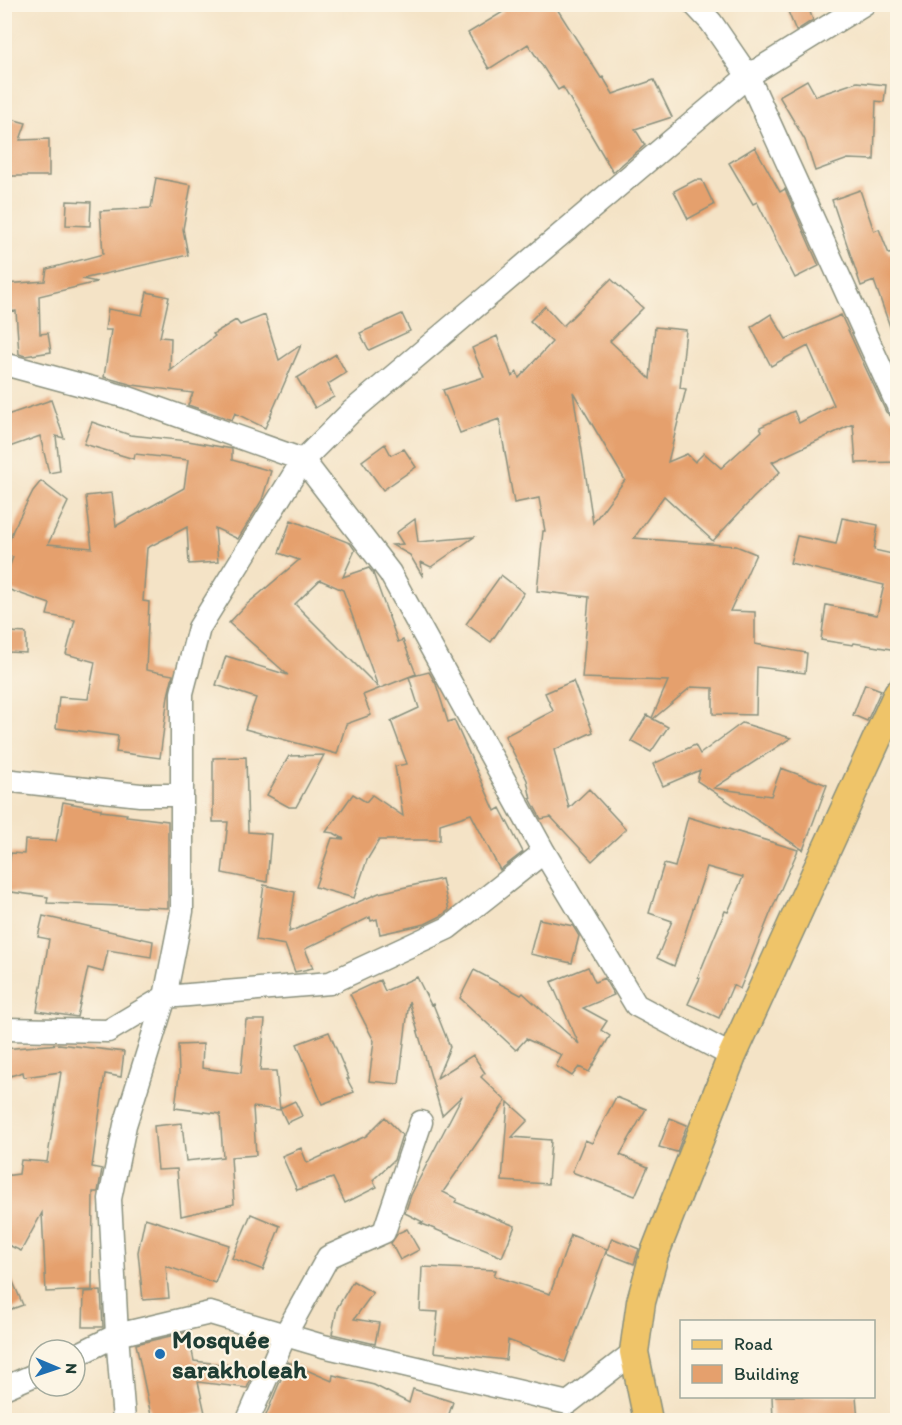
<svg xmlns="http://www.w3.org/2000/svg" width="902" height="1425" font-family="Itim,sans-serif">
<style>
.building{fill:#e5a06d;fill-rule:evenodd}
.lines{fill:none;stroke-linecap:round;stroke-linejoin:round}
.minor-casing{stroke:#8a907d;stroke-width:25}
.major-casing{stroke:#8a907d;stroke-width:31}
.minor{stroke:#fff;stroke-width:22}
.major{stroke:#efc469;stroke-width:28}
.poi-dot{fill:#1f6fb2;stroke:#fcf5e5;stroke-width:2}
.labels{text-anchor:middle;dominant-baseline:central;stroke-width:4.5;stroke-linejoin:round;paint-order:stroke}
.poi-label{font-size:26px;font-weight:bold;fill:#1f3d34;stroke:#fcf5e5;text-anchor:start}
</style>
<rect width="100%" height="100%" fill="#fcf5e5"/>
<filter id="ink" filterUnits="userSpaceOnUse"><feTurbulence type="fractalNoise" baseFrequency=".0167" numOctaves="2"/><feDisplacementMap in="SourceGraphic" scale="12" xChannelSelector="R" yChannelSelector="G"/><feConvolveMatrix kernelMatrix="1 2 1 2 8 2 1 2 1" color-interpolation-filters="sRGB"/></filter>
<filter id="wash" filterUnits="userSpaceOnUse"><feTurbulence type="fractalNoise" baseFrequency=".008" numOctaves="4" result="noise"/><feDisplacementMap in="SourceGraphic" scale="24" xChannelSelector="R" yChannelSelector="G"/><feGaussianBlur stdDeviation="1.35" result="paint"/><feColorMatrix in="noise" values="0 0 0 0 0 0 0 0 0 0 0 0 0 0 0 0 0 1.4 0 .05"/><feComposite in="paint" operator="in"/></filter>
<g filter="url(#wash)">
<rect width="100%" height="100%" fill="#f4e3c6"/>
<g id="blocks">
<!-- building -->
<path class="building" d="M499,4H554L601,78L603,77L613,94L654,80L672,117L635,129L645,145L613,172L563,87L558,90L528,44L489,69L468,33L503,12Z
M785,4H807L813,20L796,31Z
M807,80L816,96L857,82L886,85L884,102L876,101L874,160L848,159L815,171L805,140L779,96Z
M4,117L26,123L20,140L49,139V176H4Z
M755,147L780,192L785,189L819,266L795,278L757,202L753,204L729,163Z
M156,178L191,185L183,229L188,255L82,279L97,282L39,296L40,334L48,333L51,352L25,356L19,354L16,311L6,312L5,284L45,281L47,269L103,254L100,211L151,208Z
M695,180H702L714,205L688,219L674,191Z
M860,190L874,231L879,229L889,254L897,251V340L895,341L874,281L861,286L832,200Z
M67,201L91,202L90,226L66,225Z
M611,279L643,308L610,341L650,379L655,327L686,330L680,388L686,389L668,462L687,454L695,462L704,453L721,468L762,431L760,427L794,411L799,423L834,405L808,346L771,366L751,327L771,314L786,339L841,315L886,412L897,421V462L856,463L853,424L772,462L780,472L753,498L713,541L664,496L634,538L736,546L756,554L730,611L755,612V644L807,653L805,673L757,667L756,715L713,714V688L691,687L653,719L668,727L651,752L631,741L647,715L652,718L668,681L582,678L589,597L537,591L543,531H545L539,498L514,503L499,419L460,433L443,390L484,377L472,348L497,336L512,377L517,372L519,378L552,342L530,321L545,306L563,326ZM573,392L625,480L593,523Z
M147,292L169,297L160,337L171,338L170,371L215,336L213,334L236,320L240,325L265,315L279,360L301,345L265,428L235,413L232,420L188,405L193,393L133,385L104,377L111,330H105L108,309L142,315Z
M402,314L410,331L369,350L360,333Z
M336,354L346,373L328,384L334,397L315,408L297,378Z
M51,400L64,438L56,436L60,471L49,473L40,436L4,449V416Z
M92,422L130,435L188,441L232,449V460L271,471L262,500L238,539L215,528L218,562L189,564L187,527L147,548L143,601L149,602L146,670L173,675L168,696L160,758L116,752L118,736L56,728L59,697L88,699L95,662L66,654L75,620L47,615L50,604L4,588V581L13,557L5,554L13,530L33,491L41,481L68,502L48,544L92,548L86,496L112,493L116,526L184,488L188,460L135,454L134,459L84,444Z
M385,444L391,455L404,449L416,467L383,490L362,461Z
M842,518L878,525L874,550L897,555V650L854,643L853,645L821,640L826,605L877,615L884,585L790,563L797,536L836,544Z
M415,519L418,542L474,537L431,567L421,562L423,577L410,555L392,545L403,544L396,533Z
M291,520L350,543L355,550L343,577L369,568L373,573L398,642L403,640L416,674L363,695L371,715L346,724L337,754L245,729L256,698L216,685L226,656L288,675L229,623L246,605L299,560L279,553ZM320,580L343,590L378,687L295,604Z
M501,575L524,593L491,642L466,624Z
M10,632L26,633V653L9,652Z
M429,672L436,684L448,722L454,720L495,811L500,808L523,852L500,870L471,814L440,824V840H379L367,860L354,898L315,887L332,838L344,839L334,833L326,832L353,794L366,802L372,795L403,816L395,766L407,764L391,721L419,708L409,677Z
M573,681L593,732L554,750L569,808L589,789L626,829L592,861L551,817L541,819L531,800L527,780L505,736L553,711L545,693Z
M865,684L881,690L867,721L853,715Z
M742,723L791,738L714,788L771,796L781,768L827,785L803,850L697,781L700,770L663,786L653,764L695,745L700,754Z
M324,755L296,807H289L267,795L289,756Z
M246,757L248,832L271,834L267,882L222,873L228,822H213V758Z
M63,802L101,809V811L127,814L126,816L168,821V908L47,903L48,897L4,891V863L9,864L11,853L24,854L25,840L56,841Z
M688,817L798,850L770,914L740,989L733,985L719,1018L688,1004L700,978L698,977L725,911L728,912L743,877L707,867L674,966L657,958L672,921L649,913L664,864L675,867Z
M442,879L449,910L441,916L425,924L380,934L377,919L371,921L370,917L305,949L313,968L295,972L285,945L256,940L264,885L295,892L289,932L379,893Z
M43,916L153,941L151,957L108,950L103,972L88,968L77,1017L37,1011L49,939L38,937Z
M539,919L573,926L579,936L572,963L530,954Z
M588,967L595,982L604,978L614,995L583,1008L607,1021L601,1030L610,1036L589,1072L579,1067L572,1076L556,1066L562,1055L526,1039L516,1050L460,998L474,970L521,995L523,993L579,1044L551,982Z
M417,977L431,1005L433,1004L450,1047L437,1078L473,1055L485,1073L481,1077L506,1101L443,1192L457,1199L455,1202L515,1226L502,1257L420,1223L423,1222L405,1213L411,1195L462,1096L442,1115L409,1001L399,1084L369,1081L374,1041L350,994L380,980L385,991Z
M246,1020H265L260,1071H276L280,1110L253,1107L256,1155L231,1157L234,1204L181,1216L177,1169L158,1170L154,1126L182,1123L186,1161L223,1157L220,1114L175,1108L179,1074L178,1045L203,1044L202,1068L241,1073Z
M329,1032L349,1079H347L354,1092L322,1104L297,1044Z
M59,1044L124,1052L121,1077L105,1074L92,1167L102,1169L98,1192H93L92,1290L46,1292L42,1213L21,1251L4,1243V1176L19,1174L21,1160L47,1162L61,1072L24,1077L23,1072L4,1078V1049Z
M616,1097L646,1109L620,1155L648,1167L635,1196L572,1172L585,1140L592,1143Z
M295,1101L302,1116L287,1123L280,1108Z
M508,1102L528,1120L512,1137L551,1140L548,1184L502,1181Z
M385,1117L402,1135L394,1160L373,1180L377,1187L345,1203L333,1178L297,1190L282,1156L301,1148L307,1163L366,1136Z
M670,1118L687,1125L677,1152L659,1147Z
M251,1214L280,1226L263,1270L232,1258Z
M145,1218L229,1245L215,1283L166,1266L169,1298L143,1300L138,1252Z
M407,1229L419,1250L400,1260L391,1243L398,1233Z
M571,1235L607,1249L565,1362L508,1340L506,1360L434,1352L438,1312L420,1311L422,1267L496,1270L494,1276L550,1294Z
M612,1238L639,1249L634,1264L606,1253Z
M4,1261L23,1305L4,1312Z
M353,1281L373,1293L354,1319L379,1323L375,1344L332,1334L337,1308Z
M101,1291L103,1327H83L84,1292Z
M188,1332L194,1361L254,1368L253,1374L247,1388L198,1382L205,1413L169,1420H152L136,1344Z
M288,1362L332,1381L333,1375L374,1385L409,1403L413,1389L453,1402L447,1420H264Z
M772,1396H856L858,1420H773Z"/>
</g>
</g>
<g filter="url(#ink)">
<use href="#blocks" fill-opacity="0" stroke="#8a907d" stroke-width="1.5"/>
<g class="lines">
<!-- minor casing -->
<g class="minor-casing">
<path id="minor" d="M694,4L711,22L748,76L898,406
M4,364L126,397L303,460L390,573L544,852L636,1005L732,1056
M4,780L140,795H181
M5,1029L108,1031L165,997L330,983L448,928L544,852
M75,1356L117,1335L210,1313L323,1346L568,1403L634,1352
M4,1388L39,1373
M124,1420L117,1335L110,1199L125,1125L165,997L182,911V693L199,628L303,460L351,412L748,76L864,4
M248,1420L285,1335L328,1257L384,1232L421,1122"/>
</g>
<!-- major casing -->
<g class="major-casing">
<path id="major" d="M648,1420L634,1352L641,1302L654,1255L732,1056L898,693"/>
</g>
<!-- minor -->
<use href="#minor" class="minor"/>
<!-- major -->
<use href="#major" class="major"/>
</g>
</g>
<!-- markers -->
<circle class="poi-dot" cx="160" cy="1354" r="6"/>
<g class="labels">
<!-- poi labels -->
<g class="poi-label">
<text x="172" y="1339">Mosquée<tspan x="172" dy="30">sarakholeah</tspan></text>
</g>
</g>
<!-- margin -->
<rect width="902" height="1425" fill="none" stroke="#fcf5e5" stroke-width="24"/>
<!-- legend -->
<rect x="680" y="1320" width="195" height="78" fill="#fcf5e5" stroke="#a4ab9e" stroke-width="1.5"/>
<rect x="692" y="1340" width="30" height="9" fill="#efc469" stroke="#a4ab9e" stroke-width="1.5"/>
<text x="734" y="1350" font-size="18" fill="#1f3d34">Road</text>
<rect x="692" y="1365" width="30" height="18" fill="#e5a06d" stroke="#a4ab9e" stroke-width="1.5"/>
<text x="734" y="1380" font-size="18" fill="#1f3d34">Building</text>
<!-- north arrow -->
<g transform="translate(57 1368) rotate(92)"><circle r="28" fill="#fcf5e5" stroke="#a4ab9e" stroke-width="1.5"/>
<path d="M0-4.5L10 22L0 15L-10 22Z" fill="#1f6fb2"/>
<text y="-9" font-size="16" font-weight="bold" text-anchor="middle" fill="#1f3d34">N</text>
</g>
</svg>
